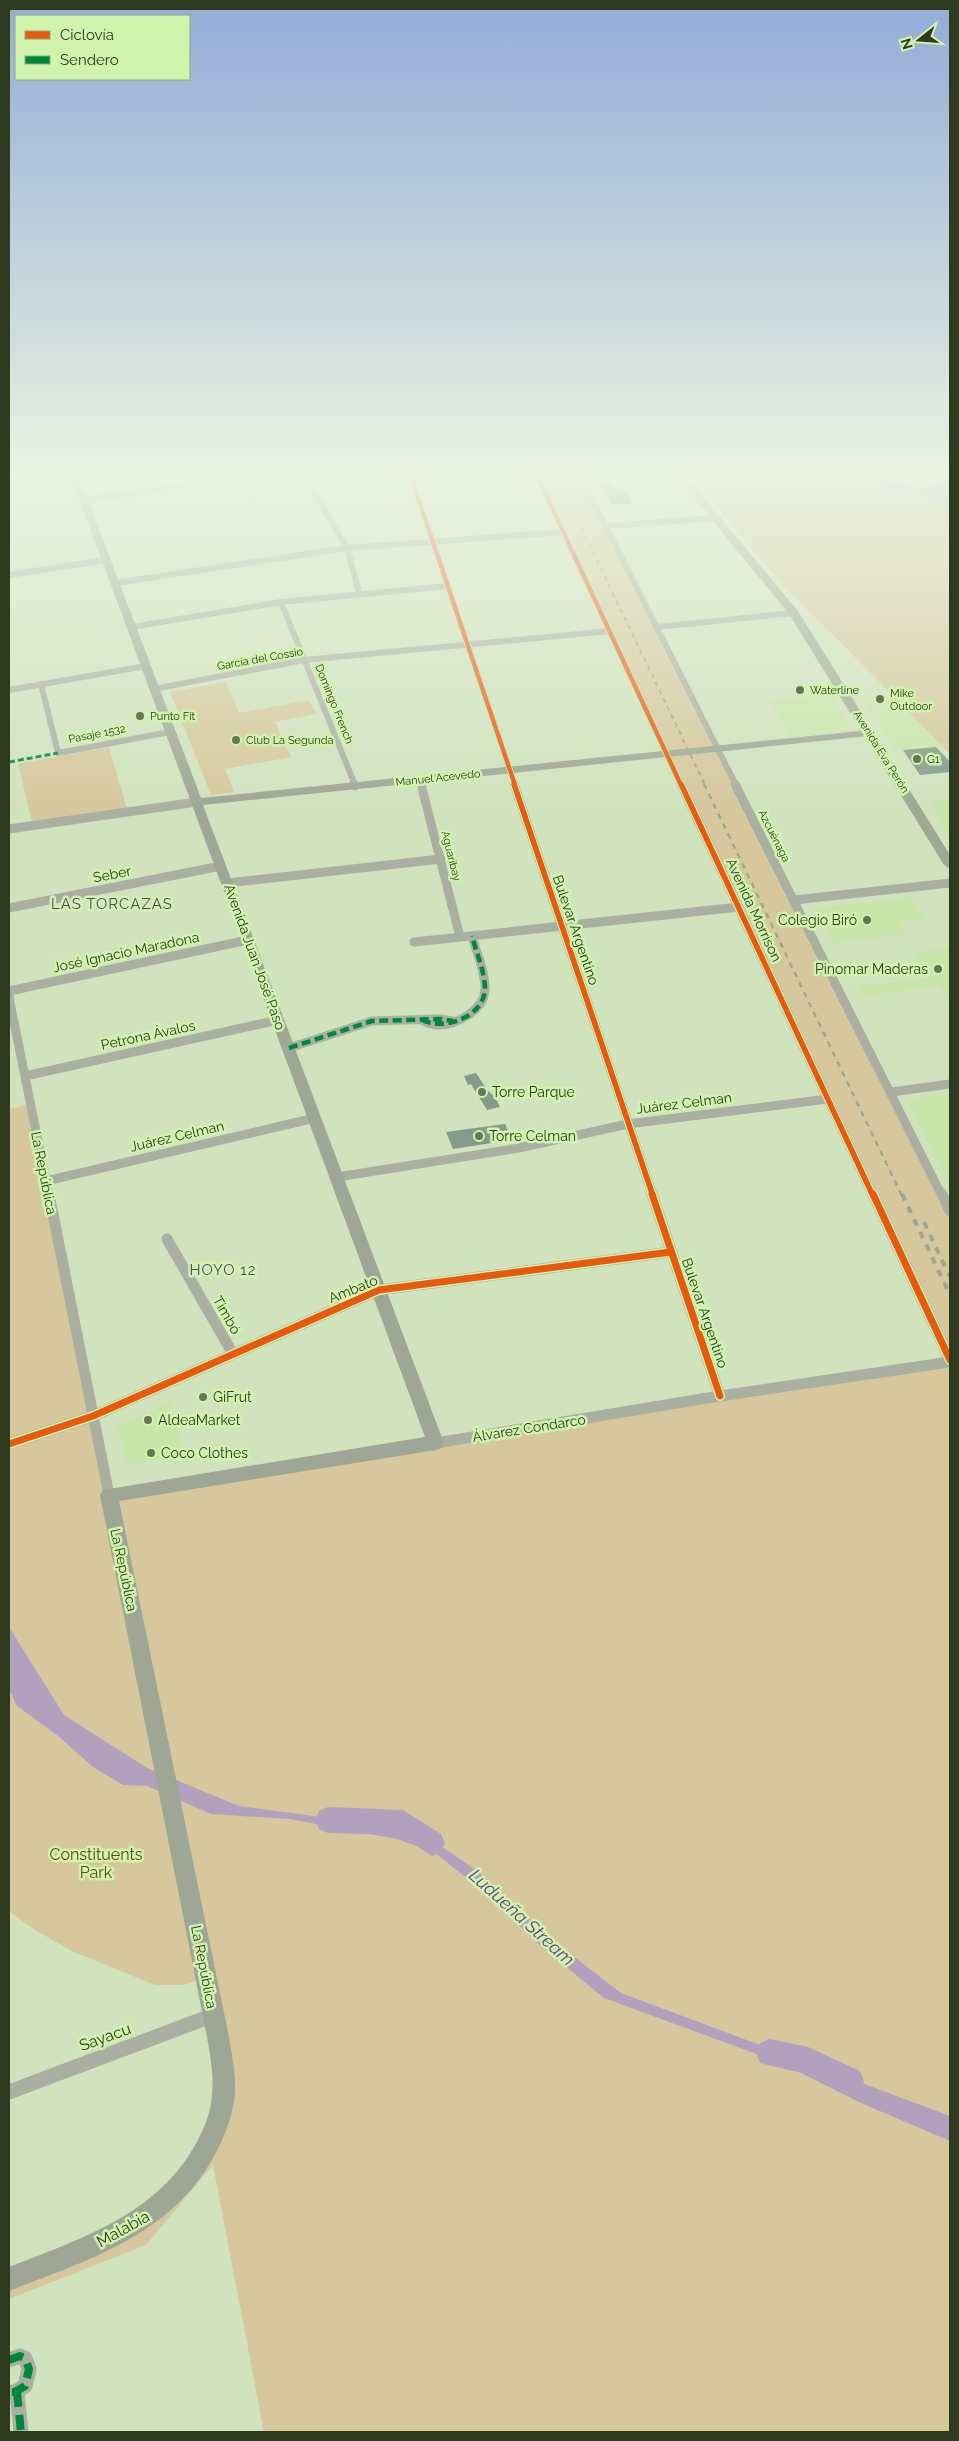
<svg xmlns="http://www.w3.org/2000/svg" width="959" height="2441" font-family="Raleway,sans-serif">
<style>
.built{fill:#c8e5aa}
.green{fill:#d6c89c}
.water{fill:#b3a0bf}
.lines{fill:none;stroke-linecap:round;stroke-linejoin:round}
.river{fill:#b3a0bf;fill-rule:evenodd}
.building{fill:#849b89}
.street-far3{stroke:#a9b0a2;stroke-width:6}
.street-far2{stroke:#a9b0a2;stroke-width:9}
.street-far1{stroke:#a9b0a2;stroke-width:11}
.street{stroke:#a9b0a2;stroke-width:15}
.secondary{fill:#9ea696;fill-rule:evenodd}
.primary{fill:#9ea894;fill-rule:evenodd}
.rail-far2{stroke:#9ca792;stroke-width:2;stroke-dasharray:4.5 4.5;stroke-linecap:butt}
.rail-far1{stroke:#9ca792;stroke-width:2.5;stroke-dasharray:5.5 5.5;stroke-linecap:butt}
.rail{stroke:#9ca792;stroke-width:4;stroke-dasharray:7 7;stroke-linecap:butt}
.quiet-far2{stroke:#00873e;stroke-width:3;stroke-dasharray:6 3;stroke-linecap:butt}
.quiet-far1{stroke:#00873e;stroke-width:4.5;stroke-dasharray:9 4.5;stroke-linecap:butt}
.quiet{stroke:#00873e;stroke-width:8;stroke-dasharray:15 8;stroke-linecap:butt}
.cycleway-far2-casing{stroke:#d0f3ad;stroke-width:6}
.cycleway-far1-casing{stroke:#d0f3ad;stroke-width:8}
.cycleway-casing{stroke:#d0f3ad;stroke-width:10}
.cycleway-far2{stroke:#e8590c;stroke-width:4.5}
.cycleway-far1{stroke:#e8590c;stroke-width:5.5}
.cycleway{stroke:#e8590c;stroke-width:7}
.poi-dot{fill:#667556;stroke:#d0f3ad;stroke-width:2}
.labels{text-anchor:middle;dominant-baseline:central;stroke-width:5;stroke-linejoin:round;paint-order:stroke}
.far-street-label{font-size:11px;fill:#2d3a1e;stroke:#d0f3ad}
.far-poi-label{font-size:11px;fill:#2d3a1e;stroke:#d0f3ad;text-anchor:start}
.street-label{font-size:14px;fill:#2d3a1e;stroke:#d0f3ad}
.poi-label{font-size:14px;fill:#2d3a1e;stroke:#d0f3ad;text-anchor:start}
.neighbourhood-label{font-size:15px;letter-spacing:1px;fill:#5c3a74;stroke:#d0f3ad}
.near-park-label{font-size:16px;fill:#664419;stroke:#d0f3ad}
.near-street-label{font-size:16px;fill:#2d3a1e;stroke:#d0f3ad}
.near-water-label{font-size:18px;font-style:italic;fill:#693d87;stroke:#d0f3ad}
</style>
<rect width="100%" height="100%" fill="#d0e3bd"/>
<!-- built -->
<path class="built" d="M892,694L943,746L896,751L862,697Z
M831,695L850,727L845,732L790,737L770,701Z
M950,800V835L930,802Z
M911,897L924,918L899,922L906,934L834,943L816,908Z
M950,948V1004L940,986L862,996L857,987L930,978L915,953Z
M950,1093V1184L909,1104L914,1098Z
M171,1402L184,1457L127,1465L117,1426Z"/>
<!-- green -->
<path class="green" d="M535,471H578L950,1211V1360Z
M687,471H950V754L772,573Z
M226,682L239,713L309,700L316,714L275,722L291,757L225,769L234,792L211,795L170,692Z
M109,747L127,809L32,822L18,764Z
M30,1104L109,1495L950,1362V2432H264L213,2165L146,2245L9,2299V2279L111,2239L134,2226L217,2122L206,1977L184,1985H155L74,1952L35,1930L9,1911V1109Z"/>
<!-- water -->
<path class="water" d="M880,481H891L925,489L936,483L950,481V508L914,493L896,494L878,484Z
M9,1627L64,1715L147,1768L239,1806L417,1830L479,1872L551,1939L621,1993L950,2116V2141L861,2103L781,2063L604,1998L536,1942L494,1900L434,1852L397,1839L289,1819L211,1814L147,1786L123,1785L93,1767L58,1736L17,1706L9,1689Z"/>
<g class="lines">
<!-- river -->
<path class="river" d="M328,1807L403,1810L441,1834L445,1843L441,1852L432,1856L399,1835L328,1833L319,1829L315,1820L319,1811Z
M770,2039L808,2047L860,2071L864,2081L860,2091L850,2095L806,2074L760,2063L756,2053L760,2043Z"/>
</g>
<!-- building -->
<path class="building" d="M608,482L621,492H625L632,504L612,505L599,483Z
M936,747L950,762V772L920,775L903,750Z
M476,1073L488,1091L495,1097L500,1107L487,1110L471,1084L468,1085L464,1076Z
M505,1124L512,1140L453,1149L446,1132Z"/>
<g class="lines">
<!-- street-far3 -->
<path class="street-far3" d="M301,471L347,548L359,593
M409,471L515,785
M535,471L681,785
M578,471L736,785
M84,500L274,471
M606,526L716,518
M9,575L106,560
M115,583L347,548L564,532
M281,602L355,785
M131,627L281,602L448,586
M657,627L794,613
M41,684L58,753L170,732
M154,689L304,660L610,631
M9,690L146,666
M420,780L421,785"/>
<!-- street-far2 -->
<path class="street-far2" d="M354,784L355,786
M421,784L460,937
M514,784L653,1196
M681,784L873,1196
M735,784L942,1196
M9,829L197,802
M227,883L441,859
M794,900L950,883
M9,908L221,866
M414,942L739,907
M9,991L248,940
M9,997L49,1196
M423,1021C428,1023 433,1025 438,1025C457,1025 484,1010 485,990C486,973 476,952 472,936
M289,1048L372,1021L440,1019L453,1021
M25,1076L278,1020
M891,1092L950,1084
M337,1177L519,1148L628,1124L828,1099
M46,1181L315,1118"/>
<!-- street-far1 -->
<path class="street-far1" d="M49,1194L109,1495
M652,1194L720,1396
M873,1194L950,1360
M942,1194L950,1211
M167,1239L233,1354
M436,1443L720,1396L950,1362
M9,1444L93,1416L379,1290L671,1252"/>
<!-- street -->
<path class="street" d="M9,2092L214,2015
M9,2360L20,2356L25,2358L29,2369L25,2386L15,2392H9
M17,2392L21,2432"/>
<!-- secondary -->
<path class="secondary" d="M69,471H77L201,798L869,730L874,733L869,736L203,805L444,1443L442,1448L436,1450L119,1501L229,2037C232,2055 236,2075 235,2094C233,2116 224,2138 213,2158C169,2236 88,2260 9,2291V2267C78,2240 154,2216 194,2147C203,2131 211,2114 212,2094C214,2075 210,2055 207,2037L100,1495L103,1490L425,1437Z"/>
<!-- primary -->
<path class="primary" d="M672,471H682L798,611L950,855V869L944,865L789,614Z"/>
<!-- rail-far2 -->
<path class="rail-far2" d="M554,471L705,785"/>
<!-- rail-far1 -->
<path class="rail-far1" d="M704,784L902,1196"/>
<!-- rail -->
<path class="rail" d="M902,1194L950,1295
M924,1222L950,1277"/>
<!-- quiet-far2 -->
<path class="quiet-far2" d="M9,762L58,753"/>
<!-- quiet-far1 -->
<path class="quiet-far1" d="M422,1020C444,1031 484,1017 485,989C485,972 476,952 472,936
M289,1048L372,1021L440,1019L453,1021"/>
<!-- quiet -->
<path class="quiet" d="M9,2360L20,2356L25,2358L29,2369L25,2386L15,2392H9
M17,2392L21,2432"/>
<!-- cycleway-far2 casing -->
<g class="cycleway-far2-casing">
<path id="cycleway-far2" d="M409,471L515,785
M535,471L681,785"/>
</g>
<!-- cycleway-far1 casing -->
<g class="cycleway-far1-casing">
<path id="cycleway-far1" d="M514,784L653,1196
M681,784L873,1196"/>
</g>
<!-- cycleway casing -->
<g class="cycleway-casing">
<path id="cycleway" d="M652,1194L720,1396
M873,1194L950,1360
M9,1444L93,1416L379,1290L671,1252"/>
</g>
<!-- cycleway-far2 -->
<use href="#cycleway-far2" class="cycleway-far2"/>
<!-- cycleway-far1 -->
<use href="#cycleway-far1" class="cycleway-far1"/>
<!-- cycleway -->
<use href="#cycleway" class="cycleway"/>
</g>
<!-- sky -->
<linearGradient id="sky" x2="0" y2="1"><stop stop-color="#93acd8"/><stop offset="0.58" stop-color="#eaf2e1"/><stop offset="1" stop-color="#eaf2e1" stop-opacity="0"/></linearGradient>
<rect width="959" height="813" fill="url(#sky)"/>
<!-- markers -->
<g class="poi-dot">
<circle cx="800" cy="690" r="5"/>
<circle cx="880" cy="699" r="5"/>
<circle cx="140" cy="716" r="5"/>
<circle cx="236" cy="740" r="5"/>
<circle cx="917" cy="759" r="5"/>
<circle cx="867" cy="920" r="5"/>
<circle cx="938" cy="969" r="5"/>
<circle cx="482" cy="1092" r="5"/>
<circle cx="479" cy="1136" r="5"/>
<circle cx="203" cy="1397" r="5"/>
<circle cx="148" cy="1420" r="5"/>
<circle cx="151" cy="1453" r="5"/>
</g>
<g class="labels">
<!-- far-street labels -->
<g class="far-street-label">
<text transform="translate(260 659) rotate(-10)">García del Cossio</text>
<text transform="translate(334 704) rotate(68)">Domingo French</text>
<text transform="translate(97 734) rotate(-11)">Pasaje 1532</text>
<text transform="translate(881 752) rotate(58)">Avenida Eva Perón</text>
<text transform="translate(438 778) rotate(-6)">Manuel Acevedo</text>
<text transform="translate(774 836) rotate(63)">Azcuénaga</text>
<text transform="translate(451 856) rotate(76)">Aguaribay</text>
</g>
<!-- far-poi labels -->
<g class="far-poi-label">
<text x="810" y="690">Waterline</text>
<text x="890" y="693">Mike<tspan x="890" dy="13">Outdoor</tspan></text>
<text x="150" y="716">Punto Fit</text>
<text x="246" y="740">Club La Segunda</text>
<text x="927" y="759">G1</text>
</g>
<!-- street labels -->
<g class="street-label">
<text transform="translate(112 874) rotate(-11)">Seber</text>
<text transform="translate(754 910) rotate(65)">Avenida Morrison</text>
<text transform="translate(576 930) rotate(71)">Bulevar Argentino</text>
<text transform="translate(126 952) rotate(-12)">José Ignacio Maradona</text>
<text transform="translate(255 957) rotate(70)">Avenida Juan José Paso</text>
<text transform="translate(148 1035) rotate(-12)">Petrona Ávalos</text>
<text transform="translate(684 1103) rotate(-7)">Juárez Celman</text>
<text transform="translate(177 1136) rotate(-13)">Juárez Celman</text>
<text transform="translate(44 1173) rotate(79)">La República</text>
<text transform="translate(353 1289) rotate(-22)">Ambato</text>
<text transform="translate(705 1313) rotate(71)">Bulevar Argentino</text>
<text transform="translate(227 1315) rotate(60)">Timbó</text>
<text transform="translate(529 1428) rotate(-9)">Álvarez Condarco</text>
<text transform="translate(124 1570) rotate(78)">La República</text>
<text transform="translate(204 1967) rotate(79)">La República</text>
</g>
<!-- poi labels -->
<g class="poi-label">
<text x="857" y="920" text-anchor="end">Colegio Biró</text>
<text x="928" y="969" text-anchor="end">Pinomar Maderas</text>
<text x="492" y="1092">Torre Parque</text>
<text x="489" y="1136">Torre Celman</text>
<text x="213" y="1397">GiFrut</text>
<text x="158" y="1420">AldeaMarket</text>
<text x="161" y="1453">Coco Clothes</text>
</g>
<!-- neighbourhood labels -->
<g class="neighbourhood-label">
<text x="112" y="904">LAS TORCAZAS</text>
<text x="223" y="1270">HOYO 12</text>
</g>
<!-- near-park labels -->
<g class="near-park-label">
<text x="96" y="1854">Constituents<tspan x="96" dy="18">Park</tspan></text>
</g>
<!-- near-street labels -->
<g class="near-street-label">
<text transform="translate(105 2037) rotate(-20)">Sayacu</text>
<text transform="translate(123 2229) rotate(-29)">Malabia</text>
</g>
<!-- near-water labels -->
<g class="near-water-label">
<text transform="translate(522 1917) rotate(42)">Ludueña Stream</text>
</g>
</g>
<!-- border -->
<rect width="959" height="2441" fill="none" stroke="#2d3a1e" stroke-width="20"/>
<!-- legend -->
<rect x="15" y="15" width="175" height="65" fill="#d0f3ad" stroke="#8fa974"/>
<rect x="25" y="31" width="25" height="8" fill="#e8590c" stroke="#8fa974"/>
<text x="60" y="40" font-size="15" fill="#2d3a1e">Ciclovía</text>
<rect x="25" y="56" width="25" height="8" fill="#00873e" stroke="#8fa974"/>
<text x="60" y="65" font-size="15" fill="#2d3a1e">Sendero</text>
<!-- north arrow -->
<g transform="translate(919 40) rotate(253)" stroke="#d0f3ad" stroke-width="4" paint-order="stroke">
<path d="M0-4L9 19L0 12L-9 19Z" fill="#2d3a1e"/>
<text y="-8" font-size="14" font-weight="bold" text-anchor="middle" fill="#2d3a1e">N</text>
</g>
</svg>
